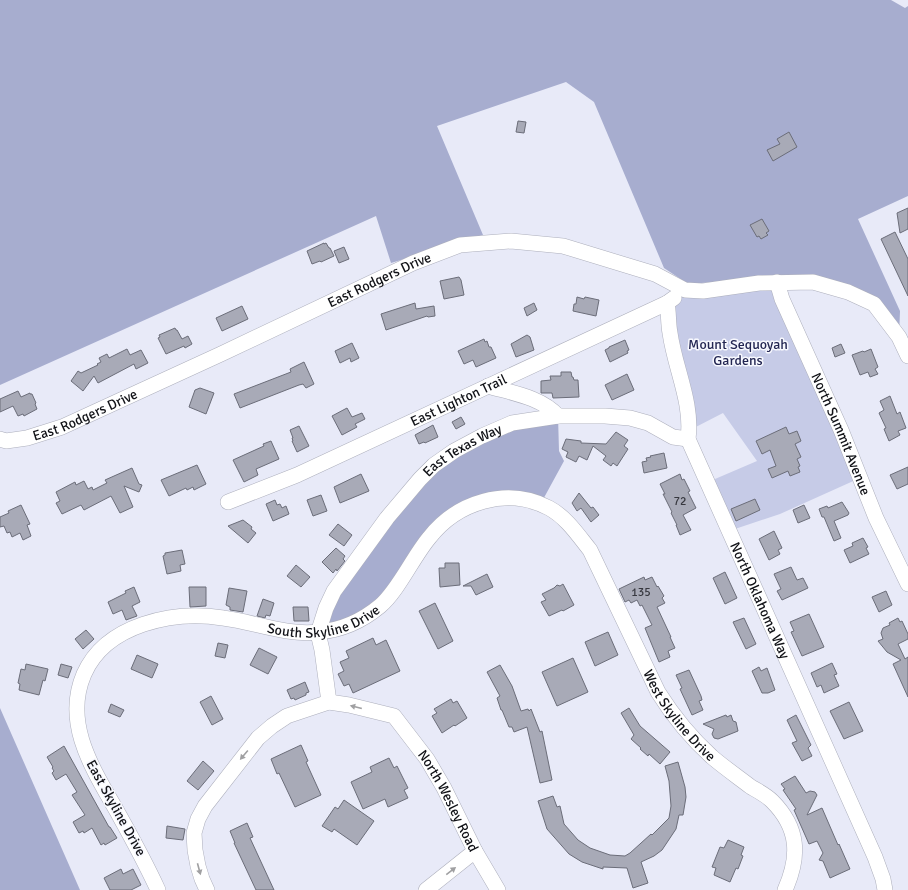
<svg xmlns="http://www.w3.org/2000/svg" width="908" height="890" font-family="Signika,sans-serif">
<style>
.green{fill:#c6cbe7}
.forest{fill:#a7adcf}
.building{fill:#a8aab7;stroke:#6b6d79}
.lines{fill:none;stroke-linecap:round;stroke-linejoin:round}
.minor-casing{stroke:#adafbc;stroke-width:16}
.minor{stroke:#fff;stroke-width:15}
.oneway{fill:#a0a0a2}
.labels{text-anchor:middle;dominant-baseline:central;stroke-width:3;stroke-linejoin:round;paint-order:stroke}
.number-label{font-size:12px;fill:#37383f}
.street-label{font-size:14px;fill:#111217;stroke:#f7f8fe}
.park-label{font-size:14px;fill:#232652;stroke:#f7f8fe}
</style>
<rect width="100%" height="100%" fill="#e8eaf8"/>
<!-- green -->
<path class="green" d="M777,282L860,478L780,514L729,531L708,482L757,461L723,413L690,430L669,315L685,290Z"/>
<!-- forest -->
<path class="forest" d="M0,0H891L905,8L908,6V196L858,219L900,311L899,337L869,294L754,279L688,284L664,268L594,102L566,82L437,126L483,235L391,263L376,216L0,385Z
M558,416L559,451L564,461L540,505L509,498L453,514L381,605L318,633L327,605L420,479L482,436Z
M0,708L80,890H0Z"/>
<!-- building -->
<path class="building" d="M518,121L526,122L524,133L516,132Z
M789,132L797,147L773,161L767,150L780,144L777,139Z
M908,208V229L900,233L897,213Z
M762,219L769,231L766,233L768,235L761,239L759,236L757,237L750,225Z
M895,232L908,259V296L881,239Z
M324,243V244L326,243L329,248H330L334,256L321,262L320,261L312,264L307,251Z
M344,247L349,259L339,263L334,251Z
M459,277L461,280L464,295L444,299L440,281Z
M577,297L584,299L585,297L599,300L596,316L573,311L574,304H576Z
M415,303L416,309L434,306L435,316L428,317L427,316L386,330L381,314Z
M534,303L537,310L527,316L524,308Z
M242,306L248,319L222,331L216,318Z
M175,328L176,330H177L182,339L188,336L192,344L185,348L184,346L166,354L158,338L160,337L159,335Z
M527,335L530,337L534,350L516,357L511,344Z
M484,339L485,342L487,341L489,347H491L496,358L476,367L473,360L464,364L458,351Z
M625,340L629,350L627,351L628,353L610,362L605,350L609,348V347Z
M352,343L359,358L351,362L350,358L340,363L335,351Z
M841,344L845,353L835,357L832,348Z
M127,349L130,355L141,350L148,363L136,369L134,364L98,383L94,376L83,391L71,381L78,371L81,373L98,365L97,364L101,362L99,358L107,354L109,358Z
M871,349L878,367L875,369L878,374L870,377L868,372L860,375L852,355L863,351L864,352Z
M304,362L314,384L306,388L303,384L299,385L240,408L234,394L291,372L290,369Z
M561,372H571L572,377H573L574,380H578L579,397L553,398L552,393H541V381L551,380L550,376H561Z
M627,374L634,390L612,400L605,385Z
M200,388L214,393L206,414L189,407L195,390Z
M18,391L21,397L30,393V394H32L36,403L35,404L37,409L24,416L23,414L18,416L13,406L0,412V399Z
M890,396L897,414L900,412L906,428L898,431L900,435L889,441L884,429L886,428L879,413L884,410L880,401Z
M347,408L352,417L362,413L365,419L355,424L357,427L342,435L332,416Z
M461,417L465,424L456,429L452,422Z
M433,425L438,437L425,443L424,442L419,444L415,435Z
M299,426L309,446L297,452L292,441H293L292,438H293L290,430Z
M786,427L789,434L797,431L801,441L795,444L801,457L797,459L800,466L798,467L800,472L790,476L788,471L772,478L768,469L776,466L770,450L762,454L756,441Z
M616,432L628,440L624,446L628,449L617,466L613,463L611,466L603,460L606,456L593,446L587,460L579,456L576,462L566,457L568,452L562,449L566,439L581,441V443L606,444Z
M271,441L279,459L256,469L258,475L244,482L233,460L264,446L263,444Z
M664,453L667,468L644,473L642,462L647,461L646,458L651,457L650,456Z
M197,465L206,484L194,490L193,487L187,490L186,488L169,496L161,480Z
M908,467V484L897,489L890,475Z
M132,468L139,484L142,485L139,492L124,486L133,507L120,513L111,496L84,510L81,505L62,514L56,503L60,501L56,492L75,482L76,485L84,481L88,489L92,487L93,490L107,483L105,480Z
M361,474L369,491L340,503L334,487Z
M680,474L682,480L684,479L690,491L688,492L696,508L683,515L691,530L680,535L676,525H677L671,513L672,512L663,494H665L660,484Z
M579,493L591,508L593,507L599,515L591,522L581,508L577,511L572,503Z
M321,495L327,511L313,516L307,500Z
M755,499L760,510L736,521L731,509Z
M275,500L277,505L280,504L282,508L286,506L289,514L273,521L266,504Z
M842,502L849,513L848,515L834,521L841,538L834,541L824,517H822L819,509L827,506L828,508Z
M21,505L30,524L27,525L31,536L23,540L20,533L12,537L10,532L7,533L4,526L0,527V517L9,513L8,511Z
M804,505L810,518L798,523L793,510Z
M243,520L252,527L251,529L256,533L248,543L228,526Z
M338,524L352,535L344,546L329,535Z
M774,531L782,548L778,550L780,554L769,560L759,539Z
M863,538L868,547L866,548L869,554L850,563L844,550L853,546L852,543Z
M336,548L345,556L343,559L345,561L337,571L336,569L333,573L322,562Z
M182,550L185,564L180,565L181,571L167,574L163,556L165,555V553Z
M445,563H459L460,585L440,587L439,568H445Z
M296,565L310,577L301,587L287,576Z
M791,567L797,580L803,578L808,588L782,600L777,591L781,589L774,574Z
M725,572L737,598L725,604L713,578Z
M487,574L493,587L476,595L471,586H463Z
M644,577L645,580L652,577L657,587L658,586L664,596L662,598L665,603L657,607L671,637H670L675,648L668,651L670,657L659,662L645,628L652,625L642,605L640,606L637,600L631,603L629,600L625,602L619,589Z
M563,584L574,605L563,611L562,610L549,616L541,602L546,600L542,594L554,588L557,585L560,586Z
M134,587L140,602L132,606L137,616L126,620L122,610L113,614L108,602L126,593L125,591Z
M189,587H206V606L190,607Z
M229,588L247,591L243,612L230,610V607L226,605Z
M886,591L892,605L879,612L872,597Z
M263,599L274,603L270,616L266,615L265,618L257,616Z
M435,603L453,641L438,649L419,611Z
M293,607H308L309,621H294Z
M809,614L824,647L802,656L791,632L794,631L790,622Z
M744,618L756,644L746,649L733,622Z
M898,618L900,622L902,621L908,634V639L898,644L905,659L908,657V697L893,664L901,660L887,652L878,641L883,639L881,633L883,628L890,625L889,623Z
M86,630L94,639L83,649L75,639Z
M608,632L618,655L595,666L585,642Z
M373,638L376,645L386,640L400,671L353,693L349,684L344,686L338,674L344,671L340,662L349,658L346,651Z
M218,643L228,645L225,658L215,656Z
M259,648L277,657L268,674L250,665Z
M137,655L158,664L152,678L131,669Z
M573,658L588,692L557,706L542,672Z
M832,663L837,674L834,675L839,686L824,693L821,685L817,687L811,673Z
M26,664L48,669L45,681L43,680L39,695L19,690L20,684L18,683L21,669L25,670Z
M61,664L72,667L68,678L58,675Z
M500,665L512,686L521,711L528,709L529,711L531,709L540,732L542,731L552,780L540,783L527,727L514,732L512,727H509L502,710H501L497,698L500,696L487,672Z
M759,667L761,671L767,668L775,690L768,693H762L752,671Z
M689,670L701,696L702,700L699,701L703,710L692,715L680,689L682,688L676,675Z
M305,682L309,692L306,693V695L295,700L294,698L291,699L287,690Z
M211,696L223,719L212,725L200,702Z
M451,699L453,703L457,701L467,718L455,726L454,725L442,733L432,716L437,713L434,709Z
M849,702L863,731L844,739L830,711Z
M111,704L124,710L120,717L108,712Z
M629,708L640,726L670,752L660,764L649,754L648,756L640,749L641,748L631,739L634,735L621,713Z
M726,715L727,717L731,715L733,721L736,722L738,731L718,739L714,738L712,734L714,729L703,724Z
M796,715L811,745L808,748L812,756L802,761L792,743L797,741L787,720Z
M301,745L308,761L306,762L321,795L295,807L279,773L277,774L271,759Z
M64,746L109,827H110L117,838L105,845L104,843L101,845L92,828L84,833L83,831L79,833L73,822L85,815L72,795L77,792L66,774L56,780L52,773L54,771L52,768L53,767L47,757Z
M389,758L394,768L397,766L408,788L404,790L408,798L388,807L385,799L363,809L351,782L372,772L370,767Z
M203,761L214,771L198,790L187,781Z
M678,762L685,787L686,797L683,815H679L676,829L662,850L654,856L641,862L648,883L633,888L627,868L603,867V869L582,862L569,854L547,829L538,801L553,796L557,807L560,806L564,824L578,840L590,848L610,855L625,856L630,853L651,834L652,835L669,818L671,806L669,781L665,766Z
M795,776L806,793L810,791L815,792L817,795L807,815L822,808L838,845L839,844L850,869L830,878L823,861L819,860L823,853L817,841L809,844L794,810L796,809L783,790L785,789L781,784Z
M344,800L374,821L357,845L334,829L332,832L322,826L335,807L338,809Z
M247,823L253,837L250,838L274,890H256L234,843H235L230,831Z
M167,826L185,829L183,840L166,838Z
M728,840L744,847L741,855L743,856L738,869L736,868L730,882L714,875L716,868L712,867L720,847L724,848Z
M121,869L123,874L133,869L141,885L131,890H110L104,878Z"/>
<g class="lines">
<!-- minor casing -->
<g class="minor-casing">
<g id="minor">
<path id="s1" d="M777,282L782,299L841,430L876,518L908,584"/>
<path id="s2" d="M667,303C669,313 668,323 670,333C675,369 693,403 688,439L875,857L883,879L885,890"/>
<path d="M488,386C512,393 541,397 558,416"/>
<path id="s3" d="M0,439L6,441L27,438L62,427L221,354L413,263L460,245L511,241L563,246L655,274L685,290L703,291L759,283L813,282L848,292L874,304L899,337L908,356"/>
<path id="s4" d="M228,502L297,475L667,303L674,298"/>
<path id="s5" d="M329,702L322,650L318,633L326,608L334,591L387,518L420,479L434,465L454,451L482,436L512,423L558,416H605L630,418L648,423L673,437L688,439"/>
<path id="s6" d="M158,890C146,864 133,840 119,815C95,772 62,725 84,674C106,624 174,610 223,618C255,622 286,636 319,632C342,630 362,621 380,606C398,591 413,557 429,538C457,502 507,486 549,508C566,517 578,535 590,550L658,692C673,716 691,738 712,757C725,768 738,777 751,787C758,791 766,795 772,801C799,828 800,856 785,890"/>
<path id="s7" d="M207,890L202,879L198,866L195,850L194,833L198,819L205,806L258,738L272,726L287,716L329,702L349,705L394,716L427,759L444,788L475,851L498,890"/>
<path d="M426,890L475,851"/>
</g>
</g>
<!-- minor -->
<use href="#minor" class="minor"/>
</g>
<!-- one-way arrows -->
<defs><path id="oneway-solid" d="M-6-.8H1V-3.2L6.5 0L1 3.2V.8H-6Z"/></defs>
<g class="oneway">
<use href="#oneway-solid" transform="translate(356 707) rotate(-166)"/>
<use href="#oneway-solid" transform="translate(244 755) rotate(130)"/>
<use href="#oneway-solid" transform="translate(199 869) rotate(75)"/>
<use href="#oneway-solid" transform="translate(451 871) rotate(-38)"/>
</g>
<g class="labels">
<!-- number labels -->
<g class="number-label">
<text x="680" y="501">72</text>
<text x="641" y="592">135</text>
</g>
<!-- street labels -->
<g class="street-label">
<text stroke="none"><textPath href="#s3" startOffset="414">East Rodgers Drive</textPath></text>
<text stroke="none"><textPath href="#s4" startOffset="252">East Lighton Trail</textPath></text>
<text stroke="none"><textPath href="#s3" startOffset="90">East Rodgers Drive</textPath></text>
<text stroke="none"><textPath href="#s1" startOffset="165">North Summit Avenue</textPath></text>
<text stroke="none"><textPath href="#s5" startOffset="308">East Texas Way</textPath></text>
<text stroke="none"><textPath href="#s2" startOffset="315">North Oklahoma Way</textPath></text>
<text stroke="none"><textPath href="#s6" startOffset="500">South Skyline Drive</textPath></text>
<text stroke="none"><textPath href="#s6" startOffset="1027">West Skyline Drive</textPath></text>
<text stroke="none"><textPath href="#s7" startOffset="423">North Wesley Road</textPath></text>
<text transform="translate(116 808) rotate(61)">East Skyline Drive</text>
</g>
<!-- park labels -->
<g class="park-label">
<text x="738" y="344">Mount Sequoyah<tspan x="738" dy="16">Gardens</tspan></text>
</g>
</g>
</svg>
